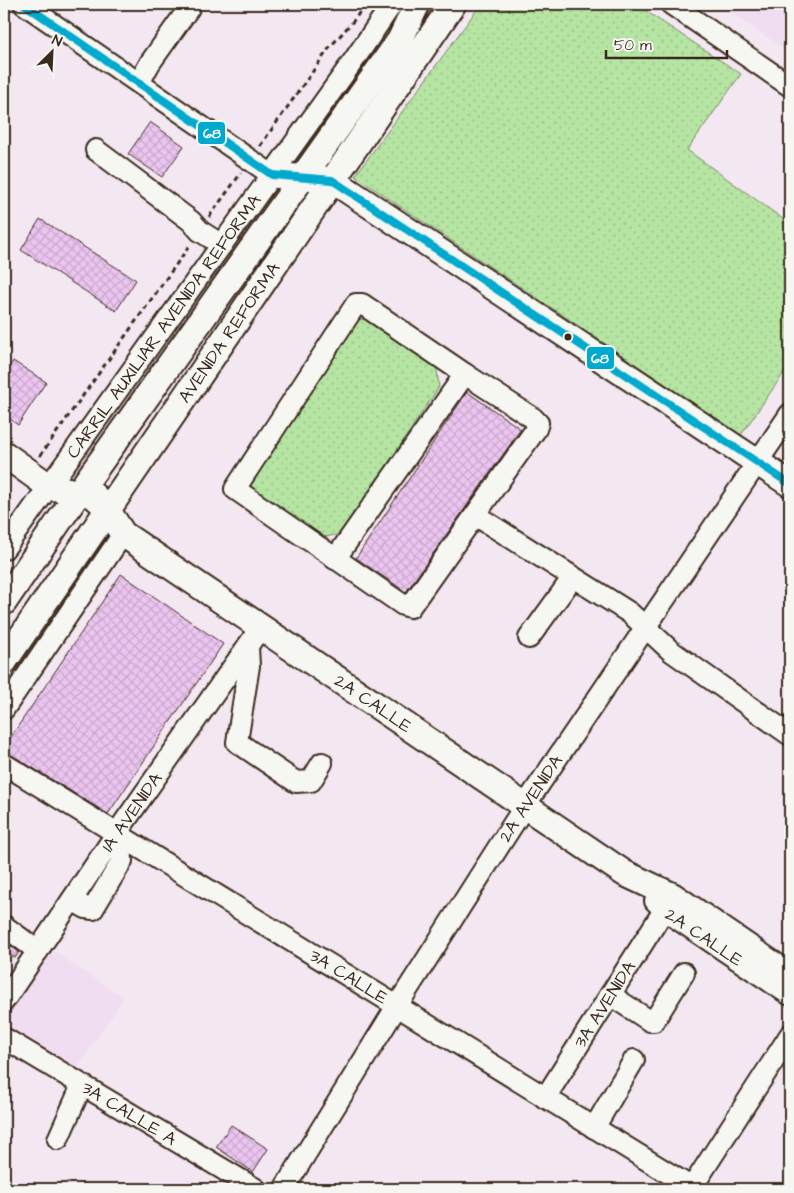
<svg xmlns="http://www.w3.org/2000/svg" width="794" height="1193" font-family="'Architects Daughter',sans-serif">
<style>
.built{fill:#f1ddf1}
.garden{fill:url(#garden-dots);stroke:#788760}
.building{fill:url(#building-cross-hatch);stroke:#3b2a1e}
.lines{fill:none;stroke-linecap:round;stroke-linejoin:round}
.minor-casing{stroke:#3b2a1e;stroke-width:24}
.major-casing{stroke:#3b2a1e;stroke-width:29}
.path{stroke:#3b2a1e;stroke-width:3;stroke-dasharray:5 4;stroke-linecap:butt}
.minor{stroke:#f6f6f2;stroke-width:20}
.major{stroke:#f6f6f2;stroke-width:25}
.bus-1-casing{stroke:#f6f6f2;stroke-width:11}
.bus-1{stroke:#00a9ce;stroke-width:8}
.bus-dot{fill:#3b2a1e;stroke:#f6f6f2;stroke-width:2}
.labels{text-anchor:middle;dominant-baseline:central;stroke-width:4.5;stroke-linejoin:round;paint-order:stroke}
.street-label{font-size:18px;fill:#3b2a1e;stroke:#f6f6f2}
.line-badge{stroke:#f6f6f2;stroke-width:2}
.badge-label{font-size:14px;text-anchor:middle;font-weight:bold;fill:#fff}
</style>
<defs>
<pattern id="garden-dots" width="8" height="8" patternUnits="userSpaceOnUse" patternTransform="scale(1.25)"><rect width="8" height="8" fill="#b5e4a3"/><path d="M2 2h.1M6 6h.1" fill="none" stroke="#9dc48c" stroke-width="1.8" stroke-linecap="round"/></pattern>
<pattern id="building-cross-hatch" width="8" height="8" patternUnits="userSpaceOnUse" patternTransform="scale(1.25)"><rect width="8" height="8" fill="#ebc5f0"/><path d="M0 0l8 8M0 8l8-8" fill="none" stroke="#caa9cd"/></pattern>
</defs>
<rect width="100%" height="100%" fill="#f3e7f1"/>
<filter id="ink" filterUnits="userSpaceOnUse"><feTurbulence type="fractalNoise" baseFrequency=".02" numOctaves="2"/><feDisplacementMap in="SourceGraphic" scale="10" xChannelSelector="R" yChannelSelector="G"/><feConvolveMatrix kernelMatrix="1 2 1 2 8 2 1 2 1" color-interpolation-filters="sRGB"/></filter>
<g filter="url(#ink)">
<!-- built -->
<path class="built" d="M719,4H790V53Z
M50,949L124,998L69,1080L4,1036V1018Z"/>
<!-- garden -->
<path class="garden" d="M481,4H635L741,74L687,150L790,224V364L741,435L355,176Z
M368,318L436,363L439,387L341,534L314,539L252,494L245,474L348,322Z"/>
<!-- building -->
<path class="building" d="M150,122L184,146L162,177L128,154Z
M40,219L136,280L116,311L21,250Z
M13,361L46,382L18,425L4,415V375Z
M467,392L521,429L406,592L356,558Z
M121,574L223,644L108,814L10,754L4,747Z
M4,941L19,952L15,958L4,950Z
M231,1125L268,1149L253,1172L216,1147Z"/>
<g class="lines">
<!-- minor casing -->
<g class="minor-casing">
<g id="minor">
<path d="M24,4L272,175"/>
<path d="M671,4L790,86"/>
<path d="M139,83L150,63L189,8"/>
<path d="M96,150L191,221L200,231L222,245"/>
<path d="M356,304H362L465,374L533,418L538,423L536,429L410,607L403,605L235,489Z"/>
<path d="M475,515L630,613L671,651L790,735"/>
<path id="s1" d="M4,549L354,60L392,4"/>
<path d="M335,559L465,374"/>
<path d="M529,638L573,577"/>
<path d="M248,646L249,666L237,742L296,782L311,781L322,763"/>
<path d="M4,709L123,534"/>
<path id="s2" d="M4,764L694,1189"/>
<path d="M72,900L86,908L93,909L122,861L121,837"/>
<path id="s3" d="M655,901L664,910L790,995"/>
<path d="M4,926L38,951"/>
<path d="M610,995L650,1021H654L684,973"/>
<path id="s4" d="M4,1001L116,834L261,627"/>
<path id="s5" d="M4,1038L256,1189"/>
<path id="s6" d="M545,1098L664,910"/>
<path d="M594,1128L634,1060"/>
<path d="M58,1139L82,1085"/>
<path id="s7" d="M284,1189L397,1006L524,807L790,414"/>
<path d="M691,1189L790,1035"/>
</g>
</g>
<!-- major casing -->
<g class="major-casing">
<g id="major">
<path d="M272,175L332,180L790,484"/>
<path id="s8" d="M4,454L50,487L93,495L104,505L123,534L624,873L673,896L790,976"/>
<path d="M4,602L79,492L400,40L417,4"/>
<path id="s9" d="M4,662L453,4"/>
</g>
</g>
<!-- path -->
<path class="path" d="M260,146L330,47L355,19L365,4
M209,217L241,173
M40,456L190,245"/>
<!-- minor -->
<use href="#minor" class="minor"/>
<!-- major -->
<use href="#major" class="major"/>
<!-- bus-1 casing -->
<g class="bus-1-casing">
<path id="bus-1" d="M24,4L272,175L332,180L790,484"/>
</g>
<!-- bus-1 -->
<use href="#bus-1" class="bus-1"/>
</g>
</g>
<!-- markers -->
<circle class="bus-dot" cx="568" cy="337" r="4.5"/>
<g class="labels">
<!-- street labels -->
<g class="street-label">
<text stroke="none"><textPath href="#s1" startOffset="274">CARRIL AUXILIAR AVENIDA REFORMA</textPath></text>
<text stroke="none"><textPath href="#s9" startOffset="399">AVENIDA REFORMA</textPath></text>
<text stroke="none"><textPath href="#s8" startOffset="452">2A CALLE</textPath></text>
<text stroke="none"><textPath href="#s7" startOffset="462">2A AVENIDA</textPath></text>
<text stroke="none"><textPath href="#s4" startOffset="228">1A AVENIDA</textPath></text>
<text stroke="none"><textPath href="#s3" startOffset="61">2A CALLE</textPath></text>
<text stroke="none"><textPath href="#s2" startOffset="405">3A CALLE</textPath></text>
<text stroke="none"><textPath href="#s6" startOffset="111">3A AVENIDA</textPath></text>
<text stroke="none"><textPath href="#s5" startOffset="146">3A CALLE A</textPath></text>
</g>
</g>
<g class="line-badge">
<rect x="197" y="121" width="29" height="24" rx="5" fill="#00a9ce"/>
<rect x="586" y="346" width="29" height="24" rx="5" fill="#00a9ce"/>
</g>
<g class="badge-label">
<text x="212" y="138">68</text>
<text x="600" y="363">68</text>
</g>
<!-- margin -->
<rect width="794" height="1193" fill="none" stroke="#f6f6f2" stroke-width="20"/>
<rect x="10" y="10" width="774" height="1173" fill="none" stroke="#3b2a1e" stroke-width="2" filter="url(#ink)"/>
<!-- north arrow -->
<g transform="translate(52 52) rotate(24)" stroke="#f6f6f2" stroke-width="4" paint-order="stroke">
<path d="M0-4L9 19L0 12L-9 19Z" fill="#3b2a1e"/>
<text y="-8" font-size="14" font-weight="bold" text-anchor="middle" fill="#3b2a1e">N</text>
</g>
<!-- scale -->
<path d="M606 50v8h121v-8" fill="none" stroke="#3b2a1e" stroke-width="2.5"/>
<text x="614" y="50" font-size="15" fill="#3b2a1e" stroke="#f6f6f2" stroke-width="4" paint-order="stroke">50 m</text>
</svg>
